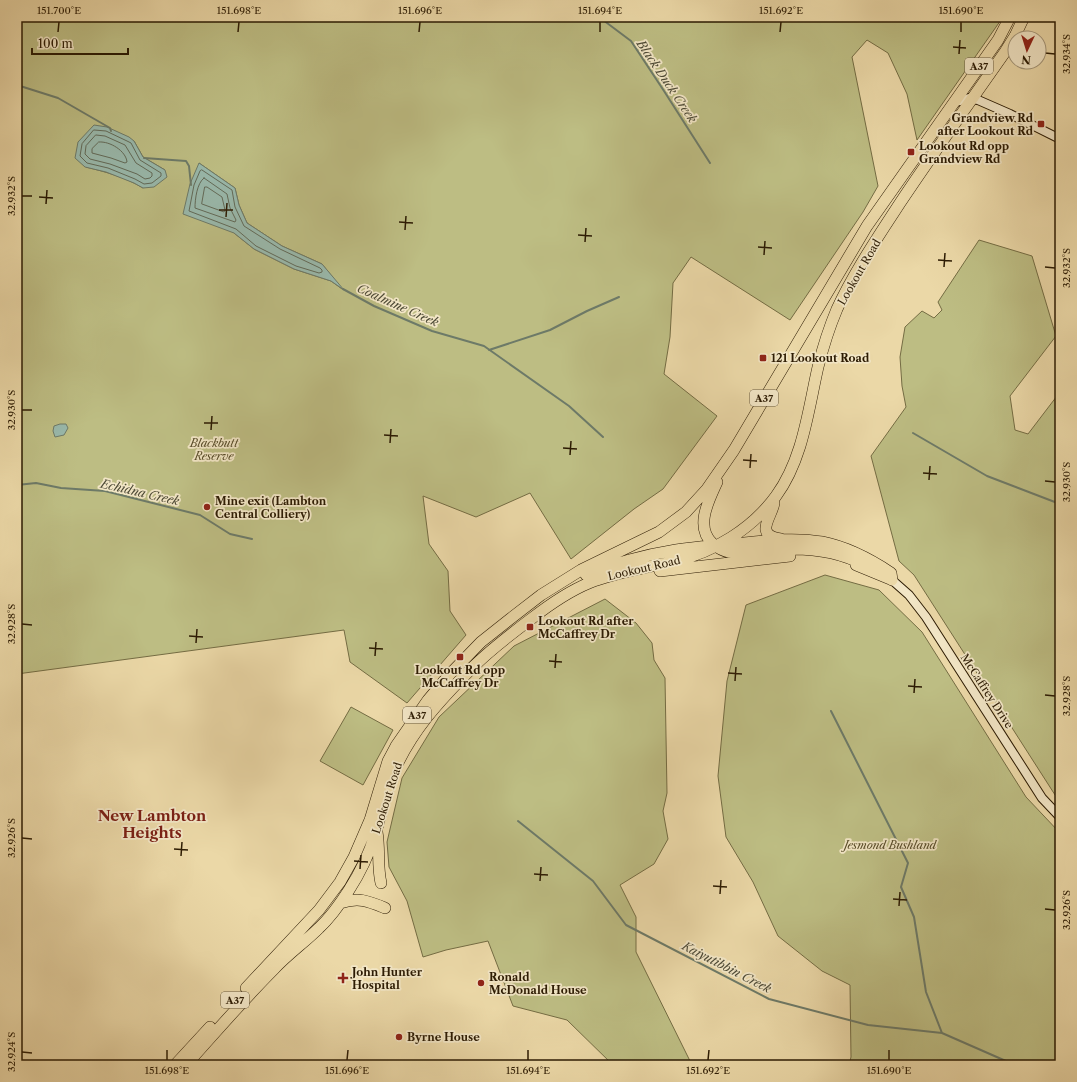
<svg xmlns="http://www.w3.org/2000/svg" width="1077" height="1082" font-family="'Libre Caslon Text',serif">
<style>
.green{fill:#bdbd83;stroke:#746c43;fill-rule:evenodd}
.water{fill:#99b9ac;stroke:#6d7a68}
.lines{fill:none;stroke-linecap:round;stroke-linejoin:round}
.shore{stroke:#626a58;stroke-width:1}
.stream{stroke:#6d7a68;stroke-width:2}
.secondary-casing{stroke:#2c1b03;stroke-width:10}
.highway-casing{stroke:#2c1b03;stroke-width:12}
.secondary{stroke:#f2e6c6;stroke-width:8}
.highway{stroke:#ebd8a7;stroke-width:11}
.ticks{fill:none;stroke:#2c1b03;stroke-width:1.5}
.poi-dot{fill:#8f2418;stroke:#f2e6c6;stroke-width:1.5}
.labels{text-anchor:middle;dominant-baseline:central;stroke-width:3.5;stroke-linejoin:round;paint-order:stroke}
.shield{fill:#f2e6c6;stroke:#67583e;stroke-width:1}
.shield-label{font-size:10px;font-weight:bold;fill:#2c1b03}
.poi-label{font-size:11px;font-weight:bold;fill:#2c1b03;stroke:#f2e6c6;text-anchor:start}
.street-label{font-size:11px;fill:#2c1b03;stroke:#f2e6c6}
.park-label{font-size:11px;font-style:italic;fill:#584c29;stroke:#f2e6c6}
.water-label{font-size:12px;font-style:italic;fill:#4d4a36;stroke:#f2e6c6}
.district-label{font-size:15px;font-weight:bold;fill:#7a1f14;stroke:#f2e6c6}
.neatline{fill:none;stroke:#2c1b03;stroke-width:1.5}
.ticks-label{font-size:10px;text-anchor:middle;fill:#2c1b03}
</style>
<rect width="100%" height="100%" fill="#ebd8a7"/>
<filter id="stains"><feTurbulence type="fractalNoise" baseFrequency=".005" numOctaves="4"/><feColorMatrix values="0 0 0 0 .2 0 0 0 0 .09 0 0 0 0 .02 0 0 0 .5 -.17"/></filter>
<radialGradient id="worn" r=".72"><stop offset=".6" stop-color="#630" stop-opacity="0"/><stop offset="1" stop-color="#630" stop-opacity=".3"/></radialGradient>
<!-- green -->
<path class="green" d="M17,17H1003L917,140L907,94L888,53L867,40L852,57L878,186L863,212L790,320L691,257L673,283L670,337L664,374L717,416L663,489L634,509L571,559L530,493L476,517L423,496L429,544L448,571L450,611L466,635L407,703L350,662L344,630L17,674ZM134,141L143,157L165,170L143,188C125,177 106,172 86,167ZM199,163L235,188L239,205L247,223L282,246L322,264L342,289L331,281L294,269L254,249L234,233Z
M979,240L1032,256L1056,336L1010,396L1015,430L1028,434L1060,392V790L1057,798L914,575L899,561L871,456L906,407L902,386L900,357L905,327L922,311L934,318L942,310L938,302Z
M825,575L879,590L922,632L1026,797L1060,833V1065H849L851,1057L850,985L822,971L778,936L753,882L726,837L718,776L727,681L746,605Z
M605,599L636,623L652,643L654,660L665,678L667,793L663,811L668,839L654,864L620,885L636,917V952L692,1065H613L567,1020L513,1006L488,941L446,950L423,957L407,901L389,867L387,842L402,778L439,717L514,646Z
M351,707L393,730L363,785L320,761Z"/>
<!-- water -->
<path class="water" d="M94,125L107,127L129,137L134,141L143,157L165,170L167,177L154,187L143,188L134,183L106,172L85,167L75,158L78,142Z
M199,163L235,188L239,205L247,223L282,246L322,264L344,290L331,281L294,269L254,249L234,233L183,214L190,184Z
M60,424H66L68,428L64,435L55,437L53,431L54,426Z"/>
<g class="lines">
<!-- shore -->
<path class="shore" d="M94,130L106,131L127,141L131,143L140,160L161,173V176L152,183L144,184L135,179L108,168L87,163L80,156L82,144Z
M96,135L105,136L125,145L136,163L152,173V176L150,178L145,179L137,174L110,164L90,159L85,154L86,146Z
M99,142C110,141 126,151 127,162L125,163L111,158L92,153V149Z
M202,170L232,190L235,207L244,226L280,249L320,268L322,270V272L319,273L296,266L256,246L236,229L189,211L194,185L200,171Z
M204,178L227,194L230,208L236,220L235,222L195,208C195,199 197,183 204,178Z
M205,187H207L222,197L225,210L224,212L202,204Z"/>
<!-- stream -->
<path class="stream" d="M599,17L631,41L664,91L710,163
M17,85L58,98L110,128L111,131
M144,158L186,161L189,166L191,185
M343,289L374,306L432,331L484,346L569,406L603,437
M489,350L550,330L587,311L619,297
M913,433L987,476L1060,504
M17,485L36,483L61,488L105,491L200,515L230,534L252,539
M831,711L908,863L901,887L914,917L926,992L942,1033
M518,821L593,881L626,925L769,999L868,1025L942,1033L1015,1065"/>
<!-- secondary casing -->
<g class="secondary-casing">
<path id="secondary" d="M954,102L960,101L969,98L978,100L1010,114L1060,139
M892,580L909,595L926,617L1042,798L1060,817"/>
</g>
<!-- highway casing -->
<g class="highway-casing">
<path id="highway" d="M717,482C709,500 694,527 713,544C718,548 722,551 729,552C749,555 772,549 793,549C817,549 842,553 864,565
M774,503C772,517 753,535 781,539
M856,565L890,579
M660,571L790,556
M586,575C615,563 645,555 676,550C695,547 715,546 734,544C763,541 793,537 822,542C847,547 870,559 891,573L892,580
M377,832C380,849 377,866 381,883
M340,903C359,897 368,901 385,908
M246,988L319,910L340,882L354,857L370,820L388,761L396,746L428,700L450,674L481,642L510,619L541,595L581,570L659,532L686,512L707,489L734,450L867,226L998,40L1010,17
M175,1065L210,1027
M186,1065C215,1033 243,1000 274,969C288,954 305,942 319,928C331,917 340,904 349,890C360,873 369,854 375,835C381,815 385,795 392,776C410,732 440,700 473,667C491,649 511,634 531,619C549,605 567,592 589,583C616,572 646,568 675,561C714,552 752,529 776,496C803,459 808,411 818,367C823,347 829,328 837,309C854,272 878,237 900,203C934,152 970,102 1005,52L1015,36L1024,17"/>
</g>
<!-- secondary -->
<use href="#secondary" class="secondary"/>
<!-- highway -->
<use href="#highway" class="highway"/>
</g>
<!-- ticks -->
<path class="ticks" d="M58,32L59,22M238,32L239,22M419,32L420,22M600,32V22M780,32L781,22M961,32V22M953,47L966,48M1045,53L1055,54M959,54L960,40M22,196H32M39,197L53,198M46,204L47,190M219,210H233M226,217L227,203M399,222L413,223M405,230L406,216M578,235L592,236M585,242L586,228M758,247L772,248M764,255L765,241M938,260L952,261M944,267L945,253M1045,267L1055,268M22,410H32M204,423H218M211,430L212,416M384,435L398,436M390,443L391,429M563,448L577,449M570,455L571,441M743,460L757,461M750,468L751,454M923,473L937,474M929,480L930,466M1045,481L1055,482M22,624L32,625M189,636L203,637M196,643L197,629M369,648L383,649M375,656L376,642M549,661L562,662M555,668L556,654M728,673L742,674M735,681L736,667M908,686L922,687M914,693L915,679M1045,695L1055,696M22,838L32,839M174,849L188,850M181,856L182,842M354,861L368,862M360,869L361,855M534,874L548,875M540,881L541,867M713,886L727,887M720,894L721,880M893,899L907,900M899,906L900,892M1045,909L1055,910M22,1052L32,1053M167,1060V1050M347,1060L348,1050M528,1060V1050M708,1060L709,1050M889,1060V1050"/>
<!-- markers -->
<g class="poi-dot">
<rect x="1037" y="120" width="8" height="8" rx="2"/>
<rect x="907" y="148" width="8" height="8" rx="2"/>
<rect x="759" y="354" width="8" height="8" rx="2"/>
<circle cx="207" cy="507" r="4"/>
<rect x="526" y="623" width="8" height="8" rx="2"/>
<rect x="456" y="653" width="8" height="8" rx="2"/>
<path d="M341 972h4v4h4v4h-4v4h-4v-4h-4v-4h4z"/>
<circle cx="481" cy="983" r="4"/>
<circle cx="399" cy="1037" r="4"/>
</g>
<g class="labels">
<!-- shield labels -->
<g class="shield">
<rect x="965" y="58" width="28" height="16" rx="3"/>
<rect x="750" y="390" width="28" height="16" rx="3"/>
<rect x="403" y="707" width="28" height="16" rx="3"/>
<rect x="221" y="992" width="28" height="16" rx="3"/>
</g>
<g class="shield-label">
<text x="979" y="66">A37</text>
<text x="764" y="398">A37</text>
<text x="417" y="715">A37</text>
<text x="235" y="1000">A37</text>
</g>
<!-- poi labels -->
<g class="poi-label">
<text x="1033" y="118" text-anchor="end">Grandview Rd<tspan x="1033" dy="13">after Lookout Rd</tspan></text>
<text x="919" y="146">Lookout Rd opp<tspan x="919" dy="13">Grandview Rd</tspan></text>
<text x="771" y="358">121 Lookout Road</text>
<text x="215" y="501">Mine exit (Lambton<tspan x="215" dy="13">Central Colliery)</tspan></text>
<text x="538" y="621">Lookout Rd after<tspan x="538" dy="13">McCaffrey Dr</tspan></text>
<text x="460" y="670" text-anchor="middle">Lookout Rd opp<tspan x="460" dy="13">McCaffrey Dr</tspan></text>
<text x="352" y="972">John Hunter<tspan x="352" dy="13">Hospital</tspan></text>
<text x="489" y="977">Ronald<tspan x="489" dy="13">McDonald House</tspan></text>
<text x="407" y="1037">Byrne House</text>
</g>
<!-- street labels -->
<g class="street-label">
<text transform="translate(859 272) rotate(-60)">Lookout Road</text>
<text transform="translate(644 568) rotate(-13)">Lookout Road</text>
<text transform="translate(987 691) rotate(57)">McCaffrey Drive</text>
<text transform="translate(387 798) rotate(-72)">Lookout Road</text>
</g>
<!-- park labels -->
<g class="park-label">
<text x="214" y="443">Blackbutt<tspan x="214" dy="13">Reserve</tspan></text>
<text x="890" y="845">Jesmond Bushland</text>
</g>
<!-- water labels -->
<g class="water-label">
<text transform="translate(667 81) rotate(56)">Black Duck Creek</text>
<text transform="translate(398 305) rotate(24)">Coalmine Creek</text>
<text transform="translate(140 492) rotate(13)">Echidna Creek</text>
<text transform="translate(727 967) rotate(27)">Kaiyutibbin Creek</text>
</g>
<!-- district labels -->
<g class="district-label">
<text x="152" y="815">New Lambton<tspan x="152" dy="17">Heights</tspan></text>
</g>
</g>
<!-- margin -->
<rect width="1077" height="1082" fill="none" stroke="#ebd8a7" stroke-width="44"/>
<!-- north arrow -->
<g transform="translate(1027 50) rotate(184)"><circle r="19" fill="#f2e6c6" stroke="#a39578"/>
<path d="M0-3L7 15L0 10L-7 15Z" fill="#8f2418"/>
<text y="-6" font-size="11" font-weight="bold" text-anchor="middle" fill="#2c1b03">N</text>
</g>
<!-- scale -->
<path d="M32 48v6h96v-6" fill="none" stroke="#2c1b03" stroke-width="2"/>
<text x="38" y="48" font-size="12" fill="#2c1b03" stroke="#f2e6c6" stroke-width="3" paint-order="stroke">100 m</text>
<rect x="22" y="22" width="1033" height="1038" class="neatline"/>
<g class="ticks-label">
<text x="59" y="14">151.700°E</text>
<text x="239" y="14">151.698°E</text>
<text x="420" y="14">151.696°E</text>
<text x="600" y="14">151.694°E</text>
<text x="781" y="14">151.692°E</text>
<text x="961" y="14">151.690°E</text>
<text transform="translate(1066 54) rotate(-90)" y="4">32.934°S</text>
<text transform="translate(11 196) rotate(-90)" y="4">32.932°S</text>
<text transform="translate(1066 268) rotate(-90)" y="4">32.932°S</text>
<text transform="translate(11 410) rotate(-90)" y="4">32.930°S</text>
<text transform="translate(1066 482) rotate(-90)" y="4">32.930°S</text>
<text transform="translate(11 624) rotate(-90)" y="4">32.928°S</text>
<text transform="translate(1066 696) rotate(-90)" y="4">32.928°S</text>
<text transform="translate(11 838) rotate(-90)" y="4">32.926°S</text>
<text transform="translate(1066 910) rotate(-90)" y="4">32.926°S</text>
<text transform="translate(11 1052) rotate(-90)" y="4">32.924°S</text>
<text x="167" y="1074">151.698°E</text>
<text x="347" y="1074">151.696°E</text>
<text x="528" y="1074">151.694°E</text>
<text x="708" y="1074">151.692°E</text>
<text x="889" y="1074">151.690°E</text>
</g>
<rect width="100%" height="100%" filter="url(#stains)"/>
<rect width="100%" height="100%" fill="url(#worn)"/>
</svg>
